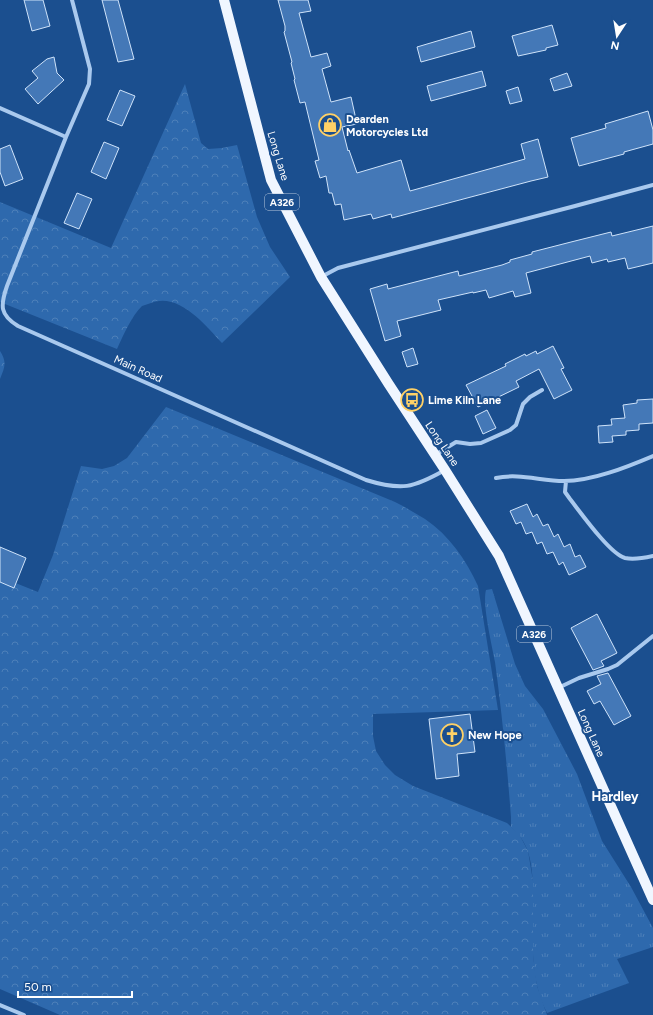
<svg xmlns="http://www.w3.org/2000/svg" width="653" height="1015" font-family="Figtree,sans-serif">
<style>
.grass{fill:url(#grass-tufts)}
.forest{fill:url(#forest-crowns)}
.building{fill:#4478b7;stroke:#cfe3fa}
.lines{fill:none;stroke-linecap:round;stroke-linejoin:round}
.street{stroke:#a9c9ee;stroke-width:4}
.primary{stroke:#f0f6ff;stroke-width:10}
.labels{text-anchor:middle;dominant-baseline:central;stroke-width:4;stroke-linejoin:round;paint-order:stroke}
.shield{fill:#1b4f8f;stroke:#bbcadd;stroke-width:1}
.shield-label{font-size:10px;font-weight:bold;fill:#fff}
.poi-label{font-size:11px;font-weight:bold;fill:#fff;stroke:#1b4f8f;text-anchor:start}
.street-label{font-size:11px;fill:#fff;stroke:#1b4f8f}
.quarter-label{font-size:13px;font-weight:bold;fill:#fff;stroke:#1b4f8f}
</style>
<defs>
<pattern id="grass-tufts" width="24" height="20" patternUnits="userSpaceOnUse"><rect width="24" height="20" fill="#2e69ad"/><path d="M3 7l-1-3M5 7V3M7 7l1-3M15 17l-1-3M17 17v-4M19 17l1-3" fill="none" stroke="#4d80b9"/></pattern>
<pattern id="forest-crowns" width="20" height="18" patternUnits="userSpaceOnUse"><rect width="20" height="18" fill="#2e69ad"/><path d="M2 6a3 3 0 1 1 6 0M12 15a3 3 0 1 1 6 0" fill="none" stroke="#4d80b9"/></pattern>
</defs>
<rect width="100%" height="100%" fill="#1b4f8f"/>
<!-- grass -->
<path class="grass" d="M492,589L515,664L525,686L543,709L577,774L602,841L631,887L653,928V947L617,959L629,983L547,1013C529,979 533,938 533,901C533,885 533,867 528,852C525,842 518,833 511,827V817C507,765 502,714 495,662C492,645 482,605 486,590Z"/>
<!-- forest -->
<path class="forest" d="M185,84L201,143L208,149L222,148L237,145L257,217L270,247L290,277L222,343C205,325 179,292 151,303C148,304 145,305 142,306C132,315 123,336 117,349L0,302V202L111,248Z
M0,351C7,362 5,367 0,379Z
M166,407L395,502C405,507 415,513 425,519C449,535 466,560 478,586L498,710L373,714V736L376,751L385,765L395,775L413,786L507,823L519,834L528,851L533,881V956L537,986L547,1015H60L0,989V580L3,578L38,592L53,555L81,466L102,469L114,466L127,458Z"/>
<!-- building -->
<path class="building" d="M24,0H43L50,26L32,31Z
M102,0H118L134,59L118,62Z
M278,0H308L311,11L299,13L311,57L327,53L331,66L322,69L331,102L351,97L357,124L342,127L348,151L349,150L357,173L401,160L410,191L525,159L521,144L538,139L548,177L531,181L392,218L391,214L373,219L371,214L344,220L341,204L335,205L332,193H329L326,176L320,178L315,161L319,160L305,102L300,103L294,80L295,79L291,63L292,62L284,32L285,31V26Z
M552,25L558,45L546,48V50L518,56L512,36Z
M471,31L475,47L421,62L417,47Z
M54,57L57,73L64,80L38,104L25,89L38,78L32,71L47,59Z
M482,71L486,86L431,101L427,86Z
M567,73L572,86L554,91L550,79Z
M518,87L522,101L510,104L506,91Z
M120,90L135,96L122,126L107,120Z
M648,111L653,130V144L624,152V154L579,166L571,138L606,128L605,124Z
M104,142L119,148L106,179L91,172Z
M10,145L23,179L5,186L0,172V149Z
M77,193L92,199L79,229L64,223Z
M653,226V263L628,269L625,258L608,262L607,259L592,263L590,256L526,273L531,293L515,297L513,291L489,298L486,290L473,293V292L438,300L441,310L397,321L401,336L385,341L370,289L387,284L388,289L458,271L459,276L502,265L510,262V260L532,254V252L571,242L611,232L612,236Z
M553,346L564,368L561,369L572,390L554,399L539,369L516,381L519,387L478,407L466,385L506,366L505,364L525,354L526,356L536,351L537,354Z
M413,348L418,364L407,367L402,352Z
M653,399V423L639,424V430L626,431V435L612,436L613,442L599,443L598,426L612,425L611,419L625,418L623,405L637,403V400Z
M487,410L496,428L483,434L475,416Z
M527,504L533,517L537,514L543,526L548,524L554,537L558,534L564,547L570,544L575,557L580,555L586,567L569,575L563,562L559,565L553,552L547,554L542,542L537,544L532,532L526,534L521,522L516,524L510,511Z
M0,547L26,558L14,588L0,582Z
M597,614L617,653L601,661L604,666L593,670L571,628Z
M608,673L631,716L614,725L600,701L594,704L587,691L601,684L597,676Z
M470,714L475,752L457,754L459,776L436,779L429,719Z"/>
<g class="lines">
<!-- street -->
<path class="street" d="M72,0L90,69L89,84L66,137L7,286C0,306 0,315 18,326L366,480C402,491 413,488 445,470
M0,108L66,137
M321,277L338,268L575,206L653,185
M435,455L456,442L470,444L481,443L510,430L516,425L523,404L530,397L542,390
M496,478C519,473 541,481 564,481C592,481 627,467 653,456
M566,481L565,492L570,499C581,513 610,554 625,558C634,560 644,558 653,556
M558,688L579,678L608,669L617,665L653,636
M0,1005L24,1015"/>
<!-- primary -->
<path class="primary" d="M224,0L271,180L321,277L388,383L445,470L499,556L653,900"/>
</g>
<!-- icons -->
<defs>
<g id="shop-ring" transform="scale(1.15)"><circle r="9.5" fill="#1b4f8f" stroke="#ffd166" stroke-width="1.5"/><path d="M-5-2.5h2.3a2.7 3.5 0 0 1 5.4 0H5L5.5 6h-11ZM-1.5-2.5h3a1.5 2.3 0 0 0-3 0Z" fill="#ffd166"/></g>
<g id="bus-ring" transform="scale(1.15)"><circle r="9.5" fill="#1b4f8f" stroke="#ffd166" stroke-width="1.5"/><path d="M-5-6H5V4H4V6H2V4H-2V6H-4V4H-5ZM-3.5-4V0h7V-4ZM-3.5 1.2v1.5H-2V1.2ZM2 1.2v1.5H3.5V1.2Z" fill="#ffd166"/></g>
<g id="church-ring" transform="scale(1.15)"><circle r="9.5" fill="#1b4f8f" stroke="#ffd166" stroke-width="1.5"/><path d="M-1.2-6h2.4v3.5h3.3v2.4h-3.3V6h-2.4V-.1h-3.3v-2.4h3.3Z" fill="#ffd166"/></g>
</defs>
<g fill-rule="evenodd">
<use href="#shop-ring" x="330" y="125"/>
<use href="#bus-ring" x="412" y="400"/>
<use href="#church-ring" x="452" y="735"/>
</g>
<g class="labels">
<!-- shield labels -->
<g class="shield">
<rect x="265" y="194" width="34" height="16" rx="3"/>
<rect x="517" y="626" width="34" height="16" rx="3"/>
</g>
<g class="shield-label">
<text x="282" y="202">A326</text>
<text x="534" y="634">A326</text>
</g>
<!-- poi labels -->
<g class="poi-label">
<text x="346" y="119">Dearden<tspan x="346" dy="13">Motorcycles Ltd</tspan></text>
<text x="428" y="400">Lime Kiln Lane</text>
<text x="468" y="735">New Hope</text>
</g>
<!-- street labels -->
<g class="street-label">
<text transform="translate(278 156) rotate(73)">Long Lane</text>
<text transform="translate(138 369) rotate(24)">Main Road</text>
<text transform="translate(442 444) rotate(56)">Long Lane</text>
<text transform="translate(591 733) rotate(66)">Long Lane</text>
</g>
<!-- quarter labels -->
<g class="quarter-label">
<text x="615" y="796">Hardley</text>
</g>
</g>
<!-- north arrow -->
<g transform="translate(617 36) rotate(192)" stroke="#1b4f8f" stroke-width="3" paint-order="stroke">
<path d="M0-3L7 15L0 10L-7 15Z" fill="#ffffff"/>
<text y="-6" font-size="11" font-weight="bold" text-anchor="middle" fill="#ffffff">N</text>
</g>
<!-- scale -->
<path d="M18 991v6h114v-6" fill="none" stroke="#ffffff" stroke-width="2"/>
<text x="24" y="991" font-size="12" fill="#ffffff" stroke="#1b4f8f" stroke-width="3" paint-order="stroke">50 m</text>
</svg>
